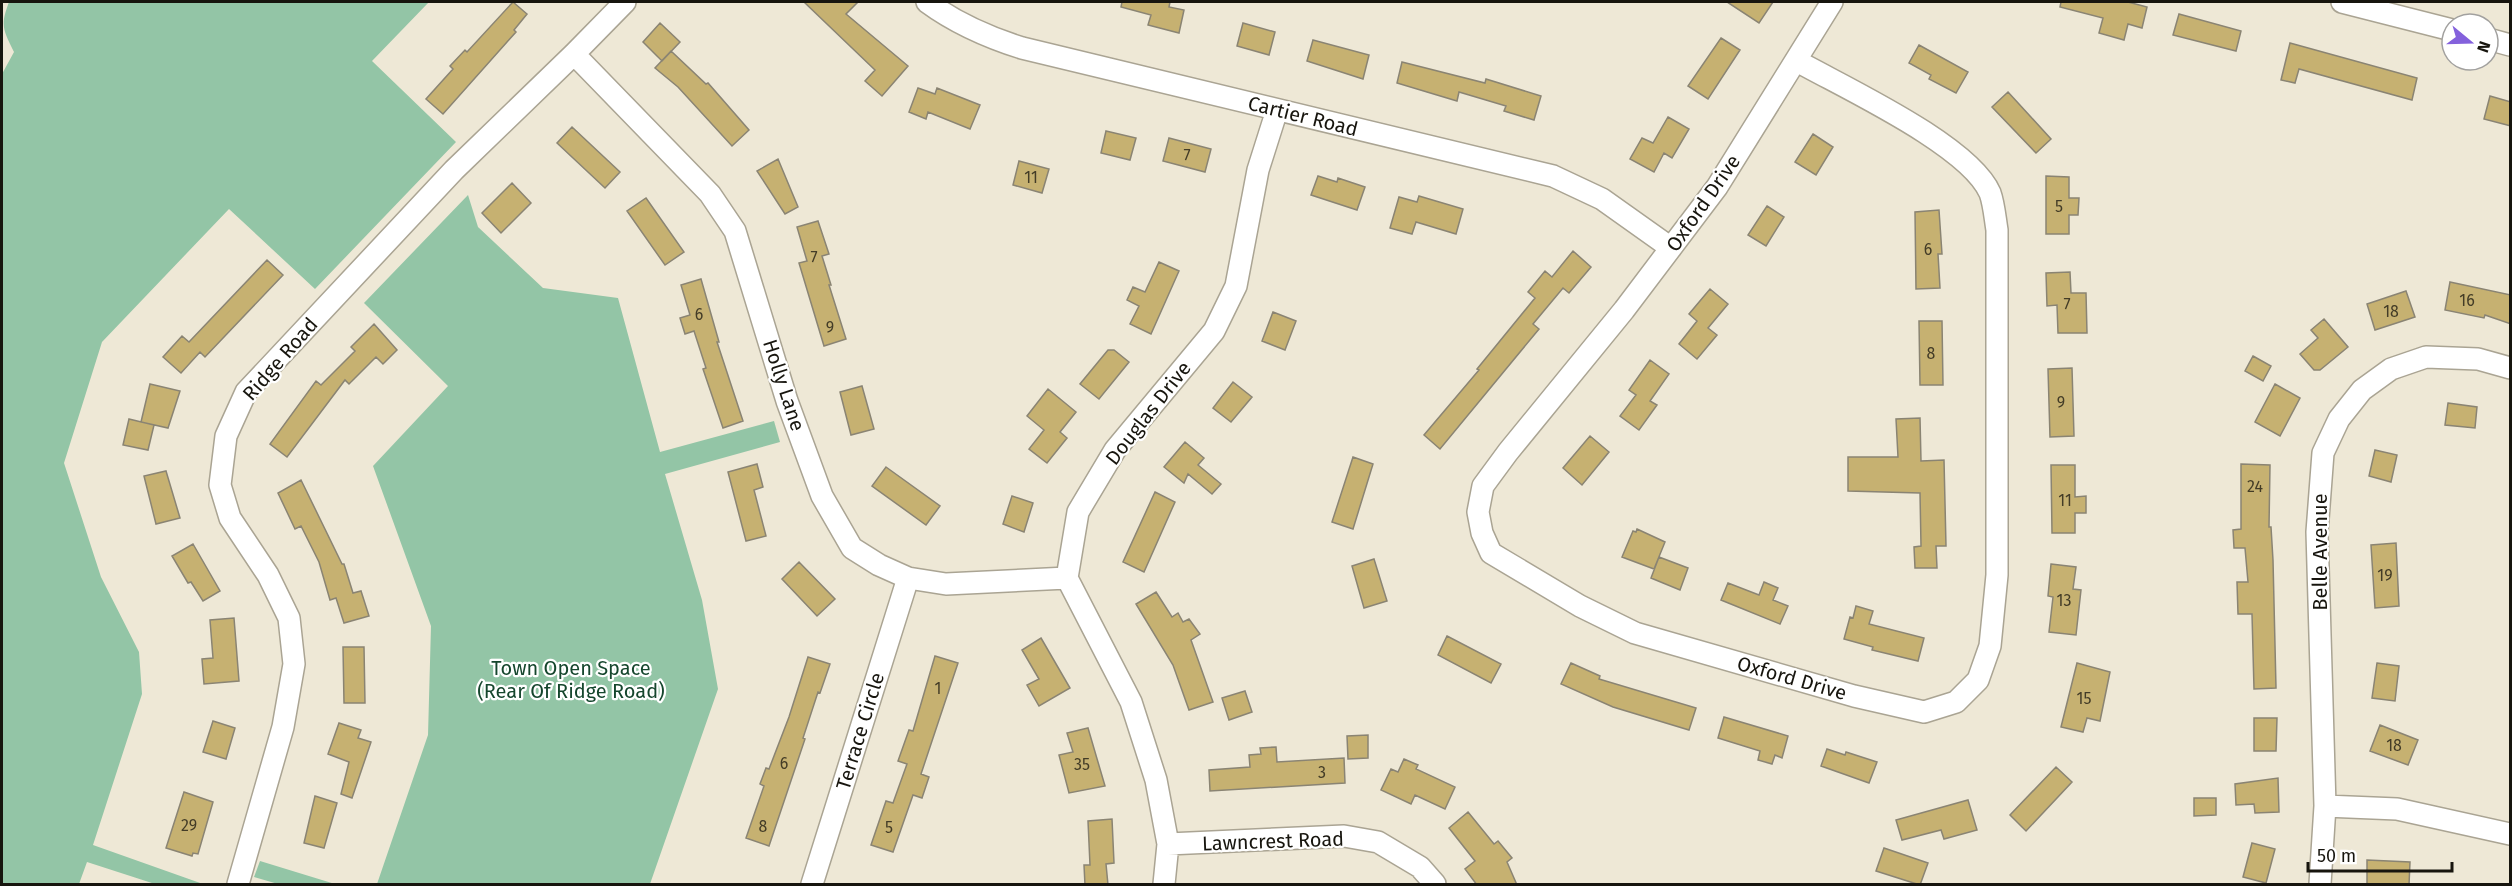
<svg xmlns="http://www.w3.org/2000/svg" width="2512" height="886" font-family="'Fira Sans',sans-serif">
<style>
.green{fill:#93c5a6}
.building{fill:#c6b171;stroke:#8a8473;stroke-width:1.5}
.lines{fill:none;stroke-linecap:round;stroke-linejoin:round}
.minor-casing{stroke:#aaa493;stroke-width:24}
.minor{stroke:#fff;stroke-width:21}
.labels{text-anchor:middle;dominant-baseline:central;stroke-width:4.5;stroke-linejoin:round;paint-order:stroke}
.number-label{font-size:16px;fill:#433c27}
.street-label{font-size:20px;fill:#17150e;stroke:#fff}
.park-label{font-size:20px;fill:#15462d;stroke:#fff}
</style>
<rect width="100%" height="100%" fill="#eee8d6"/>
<!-- green -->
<path class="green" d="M9,2H429L372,61L456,142L315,289L229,209L102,342L64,463L101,577L139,652L142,694L93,845L203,884H155L87,862L79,884H2V74L14,52C3,29 0,26 9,2Z
M468,195L478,227L543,288L618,298L660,452L774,421L780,442L665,474L702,600L718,689L650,884H377L428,735L431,626L373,466L448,386L364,303Z
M260,861L335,884H278L254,877Z"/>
<!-- building -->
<path class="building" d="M513,2L527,14L514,30L516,32L443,114L426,99L453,69L450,66L465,50L467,52Z
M804,2H858L846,14L908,66L882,96L865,81L875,70Z
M1122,2H1170L1169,7L1184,10L1179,33L1148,25L1151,15L1121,7Z
M1727,2H1773L1759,23Z
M2061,2H2128L2147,7L2142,28L2128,24L2124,40L2099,33L2103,18L2060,7Z
M2179,14L2241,31L2236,51L2173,35Z
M660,23L680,42L662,61L643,42Z
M1243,23L1275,32L1269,55L1237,46Z
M1721,38L1740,50L1708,99L1688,86Z
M1313,40L1369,55L1363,79L1307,61Z
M2290,43L2417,78L2412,100L2299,69L2295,83L2281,80Z
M1919,45L1968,72L1956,93L1929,79L1931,75L1909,63Z
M671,51L706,84L708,83L749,130L732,146L678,87L655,68Z
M1402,62L1485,83L1486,79L1541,96L1534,120L1504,111L1506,106L1459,92L1457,101L1397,83Z
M918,88L935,94L937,88L980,105L970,129L928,112L926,119L909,112Z
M2008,92L2051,139L2036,153L1992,107Z
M2490,96L2511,102V126L2484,119Z
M1668,117L1689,129L1672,158L1664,153L1654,172L1630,159L1642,138L1653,143Z
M572,127L620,172L605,188L557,143Z
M1106,131L1136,138L1130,160L1101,153Z
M1813,134L1833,147L1816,175L1795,162Z
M1169,138L1211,149L1205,172L1163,161Z
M778,159L798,207L785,214L757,171Z
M1019,161L1049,169L1042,193L1013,185Z
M1318,176L1337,182L1338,178L1365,187L1357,210L1311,195Z
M2046,176L2069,177V198H2079L2078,215H2069V234H2046Z
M512,183L531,203L501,233L482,213Z
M1419,196L1463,209L1456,234L1416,222L1412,234L1390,228L1399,197L1417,202Z
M646,198L684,252L665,265L627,211Z
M1767,206L1784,217L1766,246L1748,235Z
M1939,210L1942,254H1938L1940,288L1916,289L1915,212Z
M818,221L829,254L822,256L831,285H829L846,339L824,346L799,263L807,261L797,227Z
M1573,251L1591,267L1569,293L1563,288L1533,324L1539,329L1440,449L1424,435L1479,370L1477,369L1535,298L1528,292L1545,271L1552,277Z
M267,260L283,275L205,357L200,352L181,373L163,357L182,336L189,342Z
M1159,262L1179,271L1151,334L1130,324L1139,306L1127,300L1133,287L1145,292Z
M2070,272L2071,293H2086L2087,333H2058L2057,305L2047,306L2046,273Z
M701,279L719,342H717L743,421L723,428L703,369L706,368L694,331L685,334L680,318L690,315L681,285Z
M2450,282L2511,295V324L2485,315L2484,318L2445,310Z
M1710,289L1728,304L1708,328L1717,335L1697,359L1679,344L1697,321L1689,314Z
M2406,291L2415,317L2375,330L2367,304Z
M1273,312L1296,321L1285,350L1262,341Z
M2324,319L2348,347L2320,370H2314L2300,354L2318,338L2311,330Z
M1919,321H1942L1943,385H1920Z
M374,324L397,350L383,364L376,357L349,384L345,380L287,457L270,444L316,381L321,385L355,351L351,347Z
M1108,350H1114L1129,362L1099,399L1080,384Z
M2253,356L2271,366L2263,381L2245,371Z
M1650,360L1669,374L1650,401L1657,405L1639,430L1620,416L1636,395L1629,390Z
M2072,368L2074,436L2050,437L2048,369Z
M1233,382L1252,397L1231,422L1213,408Z
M150,384L180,391L168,428L141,422Z
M2275,384L2300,398L2280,436L2255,422Z
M862,386L874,429L851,435L840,392Z
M1048,389L1076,412L1060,432L1067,438L1047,463L1029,449L1044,430L1027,416Z
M2448,403L2477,407L2475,428L2445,425Z
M1920,418L1921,461L1944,460L1946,546H1936L1937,568H1915L1914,547L1921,546L1920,493L1848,491V457H1898L1896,419Z
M129,419L154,425L148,450L123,445Z
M1590,436L1609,452L1582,485L1563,468Z
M1185,442L1204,458L1198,465L1221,484L1212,494L1188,474L1184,483L1164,467Z
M2375,450L2397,455L2391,482L2369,476Z
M1353,457L1373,464L1353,529L1332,522Z
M757,464L763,487L754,490L766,536L746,541L728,472Z
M2241,464L2270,465L2269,527H2271L2273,560L2276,688L2254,689L2252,614H2238L2237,582H2248L2245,548H2234L2233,530L2241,529Z
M2051,465H2075V497L2086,496V513H2075V533H2052Z
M886,467L940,506L926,525L872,486Z
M166,471L180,518L156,524L144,476Z
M301,480L342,564H344L353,593L361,591L369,616L344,623L336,598L330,600L319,562L301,526L295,529L278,493Z
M1155,492L1175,502L1144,572L1123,562Z
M1012,496L1033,503L1024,532L1003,524Z
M1637,529L1665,542L1654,569L1622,557L1633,531L1636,532Z
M2396,543L2399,606L2375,608L2371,545Z
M193,544L220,591L203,601L191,582L188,583L172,556Z
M1659,557L1688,568L1680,590L1651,578Z
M1374,559L1387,601L1364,608L1352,566Z
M799,562L835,599L817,616L782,579Z
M2051,564L2076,567L2073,589L2081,590L2076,635L2049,632L2053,597L2048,596Z
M1764,582L1778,588L1773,600L1788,606L1780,624L1721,600L1728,583L1759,595Z
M1156,592L1172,617L1178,613L1183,622L1189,619L1200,634L1191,640L1213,702L1189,710L1173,665L1136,604Z
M1856,606L1873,611L1869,624L1924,638L1918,661L1872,650L1873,647L1844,639L1850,617L1853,618Z
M234,618L239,681L204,684L202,659L213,658L210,620Z
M1447,636L1501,664L1491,683L1438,655Z
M1041,638L1070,688L1039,706L1027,685L1039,679L1022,650Z
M343,647H364L365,703H344Z
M935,656L958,663L921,774L929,777L922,798L913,795L893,852L871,845L886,801L893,803L907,764L898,761L909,730L913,731Z
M808,657L830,664L820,693L818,692L803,738L805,739L769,846L746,838L764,786L760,784L766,768L769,769L789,717Z
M1571,663L1600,676L1599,679L1696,708L1689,730L1613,707L1561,684Z
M2077,663L2110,672L2100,721L2087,718L2083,732L2061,727Z
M2377,663L2399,666L2395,701L2372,698Z
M1245,691L1252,712L1229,720L1222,698Z
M1724,717L1788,736L1782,758L1775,755L1772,764L1758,760L1760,751L1718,738Z
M2254,718H2277L2276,751H2254Z
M213,721L235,728L226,759L203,752Z
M339,723L361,730L358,738L371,742L352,798L341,794L349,762L328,754Z
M2380,725L2418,740L2408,765L2370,751Z
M1088,728L1105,786L1069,793L1059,755L1073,752L1067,733Z
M1368,735V758L1348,759L1347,736Z
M1276,747L1277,762L1344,758L1345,783L1210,791L1209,770L1250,767L1249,755L1261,754L1260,748Z
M1827,749L1845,755L1846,752L1877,762L1869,783L1821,766Z
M1404,759L1418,765L1416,769L1455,787L1445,809L1415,795L1411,804L1381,790L1391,769L1398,772Z
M2056,767L2072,782L2026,831L2010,815Z
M2278,778L2279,812L2255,813L2254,804L2236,805L2235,784Z
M184,792L213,802L198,854L193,853L192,856L166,848Z
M315,796L337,803L324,848L304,843Z
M2194,798H2216V815L2194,816Z
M1968,800L1977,830L1944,839L1941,830L1902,840L1896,820Z
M1468,812L1494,844L1498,841L1512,858L1507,862L1517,885H1477L1465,869L1475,861L1449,828Z
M1112,819L1114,863L1106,864L1108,885H1085L1084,865H1090L1088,821Z
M2252,843L2275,849L2266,883L2243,877Z
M1884,848L1928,863L1920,885L1876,871Z
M2367,860L2410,862L2409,885H2367Z"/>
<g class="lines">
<!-- minor casing -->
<g class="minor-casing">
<path id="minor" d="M927,2C957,24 987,37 1022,48L1553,176L1602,199L1671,248
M2342,2L2452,30
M2488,39L2510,45
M574,54L710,194L735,231L787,401L822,496L852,548L879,565L908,578L946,584L1067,578
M1797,61C1845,88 1969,145 1990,193C1994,204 1995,218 1997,230V575L1990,646L1978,680L1956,702L1924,712L1854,696L1635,633L1580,606L1491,553L1482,533L1478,512L1483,486L1508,452L1624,310L1717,187L1832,2
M2325,806L2397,809L2510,834
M1168,844L1344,836L1378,842L1420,867L1435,884
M238,884L283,727L294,664L289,618L268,575L230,518L220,485L226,436L246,392L454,170L574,54L625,2
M812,884L908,578
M1164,884L1168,844L1156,780L1131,702L1067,578L1078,512L1115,450L1214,331L1236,286L1258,170L1277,110
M2320,884L2325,806L2317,532L2323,453L2339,419L2362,390L2391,369L2426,357L2478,359L2510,368"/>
</g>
<!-- minor -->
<use href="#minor" class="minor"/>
</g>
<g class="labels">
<!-- number labels -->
<g class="number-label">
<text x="1187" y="155">7</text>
<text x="1031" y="177">11</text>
<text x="2059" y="206">5</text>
<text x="1928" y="249">6</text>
<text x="814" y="257">7</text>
<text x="2467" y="300">16</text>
<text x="2067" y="304">7</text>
<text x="2391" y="311">18</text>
<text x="699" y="314">6</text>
<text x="830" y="327">9</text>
<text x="1931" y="353">8</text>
<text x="2061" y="402">9</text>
<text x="2255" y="486">24</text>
<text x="2065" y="500">11</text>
<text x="2385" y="575">19</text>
<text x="2064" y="600">13</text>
<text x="938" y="688">1</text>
<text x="2084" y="698">15</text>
<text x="2394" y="745">18</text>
<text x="784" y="763">6</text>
<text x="1082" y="764">35</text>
<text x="1322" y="772">3</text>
<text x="189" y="825">29</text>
<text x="763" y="826">8</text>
<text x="889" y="827">5</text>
</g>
<!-- street labels -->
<g class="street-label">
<text transform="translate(1303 116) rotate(14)">Cartier Road</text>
<text transform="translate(1703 203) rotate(-55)">Oxford Drive</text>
<text transform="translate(280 359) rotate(-49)">Ridge Road</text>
<text transform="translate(784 385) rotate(72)">Holly Lane</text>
<text transform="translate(1148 413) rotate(-52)">Douglas Drive</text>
<text transform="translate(2320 552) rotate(-90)">Belle Avenue</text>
<text transform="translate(1792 678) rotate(16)">Oxford Drive</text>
<text transform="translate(860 731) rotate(-73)">Terrace Circle</text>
<text transform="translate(1273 841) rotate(-2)">Lawncrest Road</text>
</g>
<!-- park labels -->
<g class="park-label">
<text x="571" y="668">Town Open Space<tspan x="571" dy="23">(Rear Of Ridge Road)</tspan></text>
</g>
</g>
<!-- border -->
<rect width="2512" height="886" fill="none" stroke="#17150e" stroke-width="6"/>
<!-- north arrow -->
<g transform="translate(2470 42) rotate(109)"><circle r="28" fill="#ffffff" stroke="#a2a19f" stroke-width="1.5"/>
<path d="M0-4.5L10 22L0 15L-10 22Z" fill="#8461dc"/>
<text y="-9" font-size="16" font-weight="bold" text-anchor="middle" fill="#17150e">N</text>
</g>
<!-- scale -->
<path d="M2308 862v9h144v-9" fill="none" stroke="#17150e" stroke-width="3"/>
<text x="2317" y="862" font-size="18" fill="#17150e" stroke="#ffffff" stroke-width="4.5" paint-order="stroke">50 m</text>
</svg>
